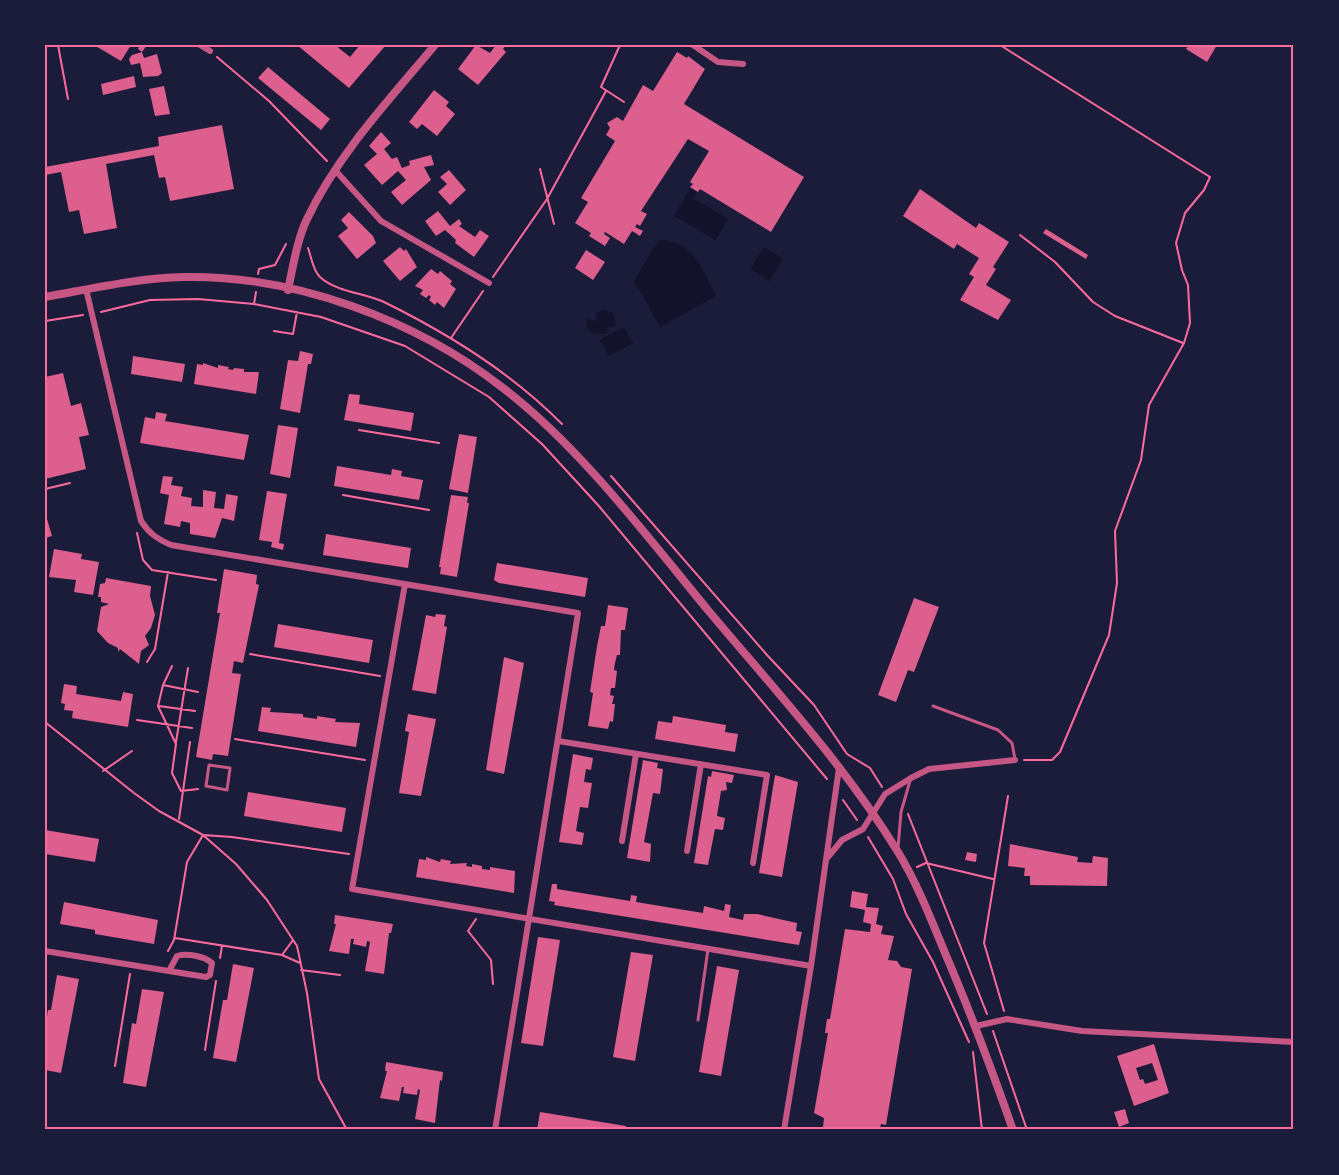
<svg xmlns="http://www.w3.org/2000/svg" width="1339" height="1175" font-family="'Playfair Display',serif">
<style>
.water{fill:#12122b}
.building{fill:#dd5f8e;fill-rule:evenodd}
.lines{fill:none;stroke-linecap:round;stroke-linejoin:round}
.path{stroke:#ff6b9d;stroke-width:2}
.service{stroke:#c65784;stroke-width:3}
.minor{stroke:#c65784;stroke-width:6}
.tertiary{stroke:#c65784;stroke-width:8}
.neatline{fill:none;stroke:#ff6b9d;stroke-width:2}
</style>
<rect width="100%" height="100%" fill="#1b1b3a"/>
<!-- water -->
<path class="water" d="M690,189L696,192L693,198L728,219L716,240L674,216Z
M659,240C695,241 701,268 716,296L660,327L634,281Z
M764,247L783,259L769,281L750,269Z
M603,310L613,313L616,326L606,328L609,332L607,334H593L586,327L587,319L595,321L597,318L595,314Z
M624,327L633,343L609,356L600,340Z"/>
<!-- building -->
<path class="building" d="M94,45H131L121,61Z
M140,45H147L142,52L144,58L157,54L162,73L158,76L143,77L140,63L131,65L129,59L132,55L142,52L138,49Z
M297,45H335L350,57L360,45H386L349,88Z
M476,45L490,53L496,45H506L503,49L506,52L478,85L458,69Z
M1189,45H1217L1207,62L1186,49Z
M677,52L687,58L688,56L705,69L684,104L804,177L771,232L700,189L698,192L690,187L693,184L690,182L709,151L688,139L641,211L647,214L640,226L637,224L635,227L643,231L640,236L632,231L624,244L605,232L604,234L610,238L605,246L589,236L591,233L575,223L588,202L581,198L615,141L606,135L610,128L607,123L617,117L623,121L643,85L653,91Z
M268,67L330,119L321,130L258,78Z
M134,76L136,87L103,95L101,84Z
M164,86L170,114L155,116L149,89Z
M434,90L449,102L446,106L455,114L437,136L422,124L417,129L409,122Z
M222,125L234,189L170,201L165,177L159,178L154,155L106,164L117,228L84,234L79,210L69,212L61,172L45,175V167L159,146L158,137Z
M381,132L391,143L384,149L392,159L397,157L402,168L410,165L409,161L431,155L434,165L424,167L431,180L402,205L391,192L406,180L398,171L382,185L364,165L377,154L369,146Z
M449,170L466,190L450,205L438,192L447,184L440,177Z
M920,189L976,228L979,223L1009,242L993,267L996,269L986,285L1011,300L998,320L960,300L974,277L969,274L979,258L957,244L954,249L903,216Z
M438,211L450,226L459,219L462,224L459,226L475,237L480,230L489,236L474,257L455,243L456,240L445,230L436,236L425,221Z
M349,212L373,236L376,243L357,259L338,236L348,228L341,220Z
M1046,229L1088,255L1086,259L1043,233Z
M400,247L404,251L406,249L417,267L400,281L383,261Z
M586,250L605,262L593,280L575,268Z
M431,269L438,274L440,271L452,281L450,284L456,289L444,308L437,302L435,305L429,300L431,297L429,295L426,298L420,294L423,290L415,286Z
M300,351L313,354L311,364H308L300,413L280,409L288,360L298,361Z
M133,356L185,364L182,382L131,374Z
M203,363L218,368V365L229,367L228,369L233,370L234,368L244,369V372H259L256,394L194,384L197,364L203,365Z
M63,373L71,406L81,403L89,435L79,437L86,469L45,479V377Z
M349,394L360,395L359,404L414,413L411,431L344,420Z
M156,412L167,414L165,421L249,435L244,460L140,443L145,417L155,419Z
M278,425L298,428L290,478L270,474Z
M459,434L477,437L468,493L449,489Z
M337,466L391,475L392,469L402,471L401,476L423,480L419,500L334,486Z
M163,476L173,477L171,485L183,487L181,496L192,498L191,506L203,507V490L216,492L214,508L224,509L226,494L238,496L234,521L222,518L215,538L190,534V523L181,521L180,527L164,524L169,495L160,493Z
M267,491L287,494L279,543L284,544L283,550L271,547L272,542L259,540Z
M451,495L468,497L467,503H469L457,577L440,574L441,567H439Z
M45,512L52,536L45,538Z
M326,534L411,548L408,568L323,555Z
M54,549L82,554L81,559L99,562L93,595L74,592L76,580L49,577Z
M497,563L588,578L585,597L499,583L494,580Z
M224,569L257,575L256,584L259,585L243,663L234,661L232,673L241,674L228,756L213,754L212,760L196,757L220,613H217Z
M106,578L151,586L150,596L155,615L151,628L145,636L149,645L141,651L139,664L120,649L118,652V648L108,643L97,631L101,607L109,604L101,602V597H98L100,584L105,583Z
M914,598L939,607L914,672L908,670L896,702L878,695Z
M608,605L628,608L625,630H621L620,655H617L615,663L614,670L617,671L615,688H611L610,695L614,696L612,704H615L613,722L610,721L608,729L588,726L593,693L590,692L597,646L601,626H605Z
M436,614L446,615L444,626L447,627L436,694L412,690L426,615L435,617Z
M278,624L373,640L369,663L274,647Z
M504,657L524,663L504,774L486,770Z
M64,684L77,686L76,694L121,701L123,692L133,694L128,727L72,718L73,711L64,710L65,704L61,703Z
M262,707L271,708L270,712L303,714V717L317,719V716L336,719L335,722L360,723L356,747L258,731Z
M408,714L436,719L421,796L399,793L409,732L405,731Z
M673,716L726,725L725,732L738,734L735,752L655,739L658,721L672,723Z
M573,754L593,758L591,770L586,769L584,782L592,783L588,808L580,807L576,831L584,833L582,845L559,842Z
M643,760L658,763L657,768L663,769L660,794L653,793L644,842L651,844L650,862L627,858Z
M712,771L734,775L732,783L726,782L727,790L721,791L717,816L725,818L723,830L715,829L708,865L694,863L708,776L711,777Z
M775,775L798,782L782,877L759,873Z
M248,792L346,808L342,832L244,816Z
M45,830L99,839L95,862L45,854Z
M1010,844L1078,857L1077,862L1092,863L1093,856L1108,858L1107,886L1030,885V876H1024L1025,868L1008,866Z
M967,852L977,854L976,862L965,860Z
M426,857L440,862L441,859L451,861L450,864L467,863L466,866L472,867V864L482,866V869L490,870V867L515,871L514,893L416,877L419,859L426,860Z
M552,884H557V889L630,901L631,895L637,896L636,902L703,913L704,906L724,911L725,904L731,905L729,917L743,920L744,914H757L797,923L796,931L802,932L799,945L554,905L555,902L549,901Z
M852,891L868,894L866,907L879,908L876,924L883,926L881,934L894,936L888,960L897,961L901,967L912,969L886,1125L881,1124L880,1128L875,1127L874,1130L823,1127L824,1118L814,1113L828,1033H825L827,1019H830L845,929L870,932L871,924L863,922L865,910L850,907Z
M64,902L158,920L154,944L95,934V930L60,924Z
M335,915L393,924L391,933H389L384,974L365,971L370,942L367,941L366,947L353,944L354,939H351L349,954L329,951L336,924H334Z
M538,937L560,940L543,1046L521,1043Z
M631,952L653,955L635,1061L613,1057Z
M233,964L254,968L236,1062L213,1058L223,1000H227Z
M717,966L739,970L721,1076L699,1072Z
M57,975L79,979L61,1073L45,1070V1029L48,1010H51Z
M142,989L164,992L146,1087L123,1083L132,1023L136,1024Z
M1154,1044L1169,1093L1134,1106L1117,1056ZM1152,1063L1158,1080L1145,1084L1143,1079L1140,1080L1136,1068Z
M386,1062L443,1072L442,1081L440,1080L435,1123L415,1119L420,1090L418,1089L417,1095L403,1093L404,1087H402L399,1101L380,1098L387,1071H385Z
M1125,1109L1129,1123L1119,1127L1114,1112Z
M540,1112L626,1126V1130H537Z"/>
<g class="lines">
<!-- path -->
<path class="path" d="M58,45L68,99
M620,45L601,87L624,102
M1000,45L1210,177L1204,190L1185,213L1176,243L1182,270L1188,285L1190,323L1184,343L1149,405L1141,460L1115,531L1117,583L1109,635L1060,752L1052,760H1024
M217,57L269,101L327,161
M540,169L554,224
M1020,235L1055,262L1093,302L1115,316L1183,343
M308,248C311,256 313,271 320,277C336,292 365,293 384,302C449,334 512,373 562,424
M258,274L259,269L275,265L286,244
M493,277L547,199L606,91
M254,304L256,292
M101,312L150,300L198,299L254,304L321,317L405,346L489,397L542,444L598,505L827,779
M45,321L83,315
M274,331L293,334L297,312
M451,338L483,291
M359,430L439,443
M611,476L767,655L814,705L847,754L870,768L882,787
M45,489L70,483
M343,495L429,510
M137,533L143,560L152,570L216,580
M250,654L380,676
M147,662L155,649L168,572
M172,666L163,685L158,706L176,744L172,773L181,791L198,789
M163,685L198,692
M159,706L195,711
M137,720L192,728
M45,722L134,793L159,811L203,835L236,864L267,900L297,946L307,993L319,1079L347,1130
M235,739L365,760
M176,742L188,668
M103,771L132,751
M843,800L857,820
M908,814L987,1014
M179,819L190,742
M868,837L893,879L906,914L933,962L969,1042
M917,867L926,863L993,879
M476,919L468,931L491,960L493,984
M175,938L282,955L300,963
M168,951L174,940L187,862L203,835L232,837L349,854
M282,955L293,940
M220,958L222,946
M301,970L340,975
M1004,1011L984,943L1008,796
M993,1031L1027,1130
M205,1050L216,981
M973,1052L982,1130
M115,1066L130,974
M346,1128L356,1130"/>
<!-- service -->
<path class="service" d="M933,706L998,730L1012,743L1015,759
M209,765L230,768L227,790L206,786Z
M898,848L901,812L910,781
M698,1020L708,949
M786,1129L795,1130"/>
<!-- minor -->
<path class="minor" d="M200,45L210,51
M693,45L718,62L743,64
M335,170L381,221L489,283
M86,289L141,521C149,533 157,539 171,545L578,613L495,1130
M405,584L352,889L811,966
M558,741L767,775L753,863
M622,841L636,754
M687,851L701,764
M828,857L842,840L863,829L885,794L911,778L929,769L1015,760
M45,951L206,977L210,975L212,963C204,956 187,953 177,956L169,971
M976,1026L1007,1019L1082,1031L1294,1042
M784,1130L811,966L839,768"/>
<!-- tertiary -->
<path class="tertiary" d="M288,290C293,267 297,240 307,219C338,154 389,100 435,45
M45,297C90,289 137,278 184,277C295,275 416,320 503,388C579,446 646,535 707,609C773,688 844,764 898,852C917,883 931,919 945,953C970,1011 992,1070 1013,1130"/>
</g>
<!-- border -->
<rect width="1339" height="1175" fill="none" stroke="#1b1b3a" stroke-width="93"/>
<rect x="46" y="46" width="1246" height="1082" class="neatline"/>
</svg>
